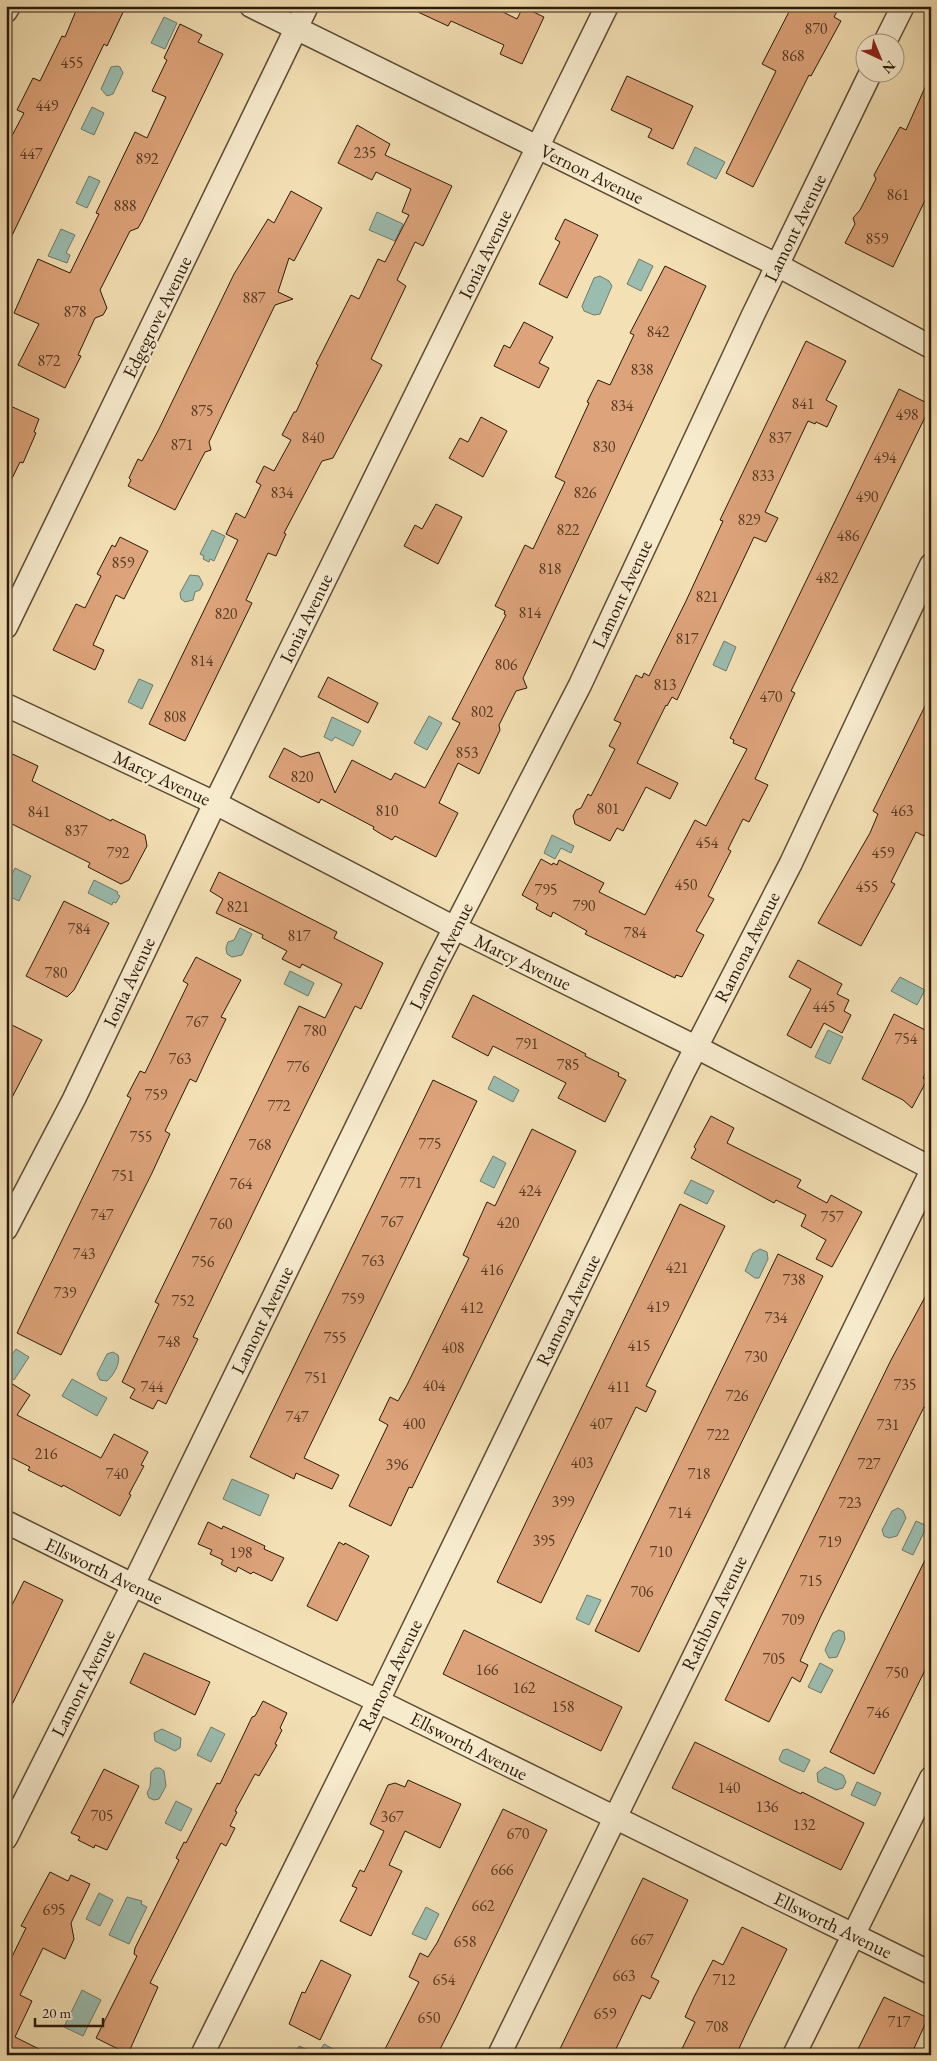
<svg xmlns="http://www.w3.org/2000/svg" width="937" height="2061" font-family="'EB Garamond',serif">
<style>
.water{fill:#9bbdb0;stroke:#6e7b6d}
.building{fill:#dda37a;stroke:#2b1909}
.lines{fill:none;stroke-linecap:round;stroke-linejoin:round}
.street-casing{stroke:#5d4b34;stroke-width:25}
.street{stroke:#f7ebce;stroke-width:22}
.labels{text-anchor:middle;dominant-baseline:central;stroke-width:5;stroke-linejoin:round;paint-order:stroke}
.number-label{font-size:16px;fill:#583c25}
.street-label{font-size:19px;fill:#2b1909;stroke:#f7ebce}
</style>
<rect width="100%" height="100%" fill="#f3e0b4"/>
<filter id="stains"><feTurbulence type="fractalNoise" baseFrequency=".004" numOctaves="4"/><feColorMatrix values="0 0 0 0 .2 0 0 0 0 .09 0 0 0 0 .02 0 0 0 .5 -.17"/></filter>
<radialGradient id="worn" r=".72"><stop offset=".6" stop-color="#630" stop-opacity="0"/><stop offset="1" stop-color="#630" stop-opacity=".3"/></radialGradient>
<!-- water -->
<path class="water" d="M164,17L177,23L165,49L151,43Z
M117,66L120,67L123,73L113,94L107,96L101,89L111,67Z
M92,107L104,113L94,135L81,129Z
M695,147L725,162L716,179L687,164Z
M89,176L100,181L87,208L76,203Z
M377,212L403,224L395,241L369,230Z
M61,229L75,235L66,253L70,255L67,263L48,256Z
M639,259L653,266L641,291L627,284Z
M600,276L609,281L612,286L600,314L594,315L584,311L582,306L594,278Z
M212,530L225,536L214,561L210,559L209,562L203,559L204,556L200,554Z
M190,575L199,576L203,584L200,590L195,592L193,600L185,602L181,599L180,593Z
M724,641L736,647L726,671L713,665Z
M139,679L153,685L142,709L128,702Z
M429,716L442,723L427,750L414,743Z
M332,717L361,731L353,746L335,737L332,741L324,737Z
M552,835L574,846L571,853L561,848L555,859L544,853Z
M15,868L31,876L19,901L6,895V887Z
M94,880L118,892L117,894L120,896L116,903L113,902L112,905L88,893Z
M240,928L252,934L242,955L232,957L227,954L226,948L228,942L234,940Z
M290,971L314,983L308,996L284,984Z
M900,977L925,990L917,1005L891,991Z
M828,1030L843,1037L830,1064L815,1057Z
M494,1076L519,1090L513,1102L488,1089Z
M493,1156L506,1163L494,1188L480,1181Z
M691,1180L714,1191L707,1204L684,1193Z
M760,1249L767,1252L768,1259L759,1278H755L745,1271L753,1253Z
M16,1349L29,1357L14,1380L6,1374V1362Z
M113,1352L118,1355C121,1363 113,1376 107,1381L100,1380L97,1374L107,1354Z
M72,1379L107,1398L97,1416L62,1396Z
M232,1479L269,1495L260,1516L223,1499Z
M898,1508L903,1511L906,1518L897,1536L889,1538L884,1536L882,1530L892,1511Z
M916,1521L927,1526L913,1555L902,1550Z
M587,1595L601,1600L589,1625L576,1619Z
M839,1630L844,1632L845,1639L837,1657L829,1658L825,1650L833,1633Z
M820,1663L833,1670L821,1693L808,1687Z
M211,1727L225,1734L211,1762L197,1755Z
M162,1729L181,1738L180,1748L175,1751L155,1741L154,1733Z
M787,1749L810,1760L804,1772L781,1762L779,1759L783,1750Z
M825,1767L843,1775L846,1782L843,1788L836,1790L818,1782L817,1773Z
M155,1768H160L164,1771L166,1786L159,1799L154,1800L149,1798L147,1793L150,1787L151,1772Z
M857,1782L881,1793L875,1806L851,1795Z
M176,1801L192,1809L181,1831L165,1823Z
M99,1893L113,1900L100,1926L86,1919Z
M127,1897L142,1901L141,1904L147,1907L129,1944L109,1935Z
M426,1907L439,1914L426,1940L412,1934Z
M82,1990L101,2000L83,2036L64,2027Z
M324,2044L337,2051L335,2055H294L299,2046L318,2054Z"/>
<!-- building -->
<path class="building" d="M78,6H126L107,46L104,44L6,248V147L24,113L17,110L33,78L40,81L62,36L65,37Z
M405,6H491L517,19L523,7L544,17L522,64L500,54L504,45L451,21L448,26Z
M792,6H840L834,17L841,21L811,76L809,75L753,187L726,173L776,71L762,64Z
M180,24L202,35L198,42L223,54L142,221L138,228L130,231L100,290L107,308L103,315L95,318L78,355L81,356L65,388L18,365L39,324L14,313L38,259L70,273L99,214L96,213L135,132L147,138L166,97L152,91L167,60L164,58Z
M931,74V188L893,267L845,243L855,224L853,218L860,210L876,179L874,175L900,127L906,130Z
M627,76L693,106L673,149L648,137L652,129L611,110Z
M357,125L390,144L385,155L452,186L423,246L415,242L397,280L406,286L371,359L382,365L333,458L322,461L284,533L286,534L276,556L268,553L246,600L252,603L185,741L149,724L238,540L226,534L236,513L245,518L261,485L256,482L264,466L274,471L291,440L282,435L294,412H296L318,365L316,364L351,295L359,299L378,259L385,262L409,215L402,212L411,189L376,172L372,180L338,163Z
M291,191L322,208L294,261L289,258L278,292L293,299L275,305L209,442L211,450L205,452L175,510L128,486L131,480L129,478L138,459L142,461L159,429L234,274L268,219L274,223Z
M565,219L598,235L567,298L539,284L560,242L555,239Z
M665,266L706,286L523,678L527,688L516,691L499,725L500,730L479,774L458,763L439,803L458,813L436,857L395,836L392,840L381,834L373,829L374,827L321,799L319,803L269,777L284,748L301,757L319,752L335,793L352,760L391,780L395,773L425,788L460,723L452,719L506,615L504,614L505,611L495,606L525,545L533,549L565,482L555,477L589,403L587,402L598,380L610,385L634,335L630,333Z
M524,322L553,337L539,363L549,368L539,388L494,366L504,345L510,348Z
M806,341L846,361L826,400L837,406L827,427L816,422L815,424L808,421L765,512L778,518L766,542L754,537L677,700L672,697L667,706L666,705L637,763L678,783L670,799L646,787L623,831L617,828L610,841L575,824L573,816L576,810L581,808L588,794L591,796L615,749L609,746L621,723L614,720L636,675L642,678L644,673L649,676L686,601L723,521L720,520Z
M899,389L931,405L791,691L795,693L755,779L768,785L749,822L743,819L728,849L731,851L708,896L714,899L696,931L704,935L682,977L676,975L675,978L585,934L587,931L553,912L551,917L536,909L538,904L522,895L541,859L552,865L553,863L557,865L559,860L604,883L599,892L645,915L695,820L706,826L747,749L733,743L734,740L730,738Z
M6,404L39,419L34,432L36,433L23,463L20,462L6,491Z
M481,417L507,431L483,477L449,458L460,438L468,442Z
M436,504L462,517L438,564L404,546L415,525L422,529Z
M120,537L148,551L124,599L116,595L93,645L104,650L95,670L53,650L76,604L85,608L101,576L97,574L112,545L115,547Z
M328,677L378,703L368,723L318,697Z
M931,694V823L924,836L916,832L891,882L895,884L861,946L818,923L870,833L878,814L873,811Z
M6,751L38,766L32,781L111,821L112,819L145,835L147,846L129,880L121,884L88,867L90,863L6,821Z
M219,872L337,932L334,938L383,963L361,1009L355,1006L287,1143L193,1337L198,1339L166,1404L158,1400L153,1409L130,1398L135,1389L122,1382L159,1304L155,1302L299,1006L325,1018L342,984L302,964L300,968L282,959L287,951L262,938L263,935L216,913L223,899L210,891Z
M64,901L109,923L74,990L67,997L26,976Z
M196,957L241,980L221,1017L226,1019L208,1056L196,1082L190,1079L165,1131L170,1134L152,1173L61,1355L17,1333L131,1098L127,1096L140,1071L145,1073L188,984L183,981Z
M798,960L842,984L837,994L849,1000L844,1011L851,1015L842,1033L824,1023L811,1048L787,1035L811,989L789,977Z
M473,995L586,1054L585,1056L619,1073L618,1076L626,1080L605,1122L558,1098L566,1083L493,1046L488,1056L452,1037Z
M894,1014L931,1033V1063L923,1078L927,1080L912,1108L903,1100L862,1079Z
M6,1022L42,1040L6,1109Z
M433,1080L477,1101L304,1458L339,1475L332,1489L296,1473L294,1479L250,1457Z
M711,1116L734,1128L727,1143L801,1180L797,1187L827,1203L831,1195L862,1212L832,1267L816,1259L826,1240L801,1226L806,1215L776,1200L774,1203L691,1158L696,1149L694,1147Z
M532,1129L576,1151L425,1461L412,1488L409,1487L391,1526L349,1506L387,1427L388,1425L379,1420L390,1397L398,1401L407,1385L469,1258L463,1255L487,1202L495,1206Z
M680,1204L725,1226L646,1386L656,1391L646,1412L636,1407L541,1603L497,1582Z
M778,1254L823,1276L639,1652L595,1631Z
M931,1286V1410L924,1407L821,1616L800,1661L808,1665L800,1682L792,1677L769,1722L725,1700L891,1360Z
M6,1380L30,1395L17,1415L101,1458L114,1434L148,1452L141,1465L144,1466L129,1494L131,1495L120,1516L63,1485L62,1487L28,1470L30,1467L6,1455Z
M208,1522L222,1529L223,1526L265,1546L264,1549L284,1558L272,1581L253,1572L251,1574L238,1567L236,1572L221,1564L223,1560L210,1554L212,1550L198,1544Z
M339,1542L344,1545L345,1543L369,1556L337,1621L307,1606Z
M931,1548V1658L874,1774L830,1752Z
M24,1581L63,1600L6,1717V1617Z
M464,1630L622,1707L601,1751L443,1674Z
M144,1653L210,1682L195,1715L130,1683Z
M263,1701L287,1713L280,1728L282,1730L275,1744L277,1745L259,1776L255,1774L235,1811L237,1812L230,1826L235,1828L226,1846L221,1843L150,1983L158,1987L128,2054L96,2038L137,1956L134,1954L135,1948L179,1860L176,1858L184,1842L186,1843L217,1783L220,1784L252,1717L255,1716Z
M695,1742L801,1794L802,1792L864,1823L841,1870L672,1788Z
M104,1769L139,1786L107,1850L95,1845L94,1848L78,1840L80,1837L71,1833Z
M408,1780L461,1804L440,1848L405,1831L389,1865L402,1871L371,1936L340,1921L357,1888L352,1886L360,1870L364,1872L384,1831L370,1824L388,1785L395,1783L405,1787Z
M503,1809L547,1830L455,2020L437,2055H382L419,1982L409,1977L420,1953L428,1957L437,1943Z
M50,1872L68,1881L71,1875L90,1884L71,1923L74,1939L65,1959L43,1948L20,1995L32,2001L15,2037L51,2055H6V1969L26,1928L21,1926Z
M643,1878L688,1900L651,1977L659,1981L650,1999L642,1995L613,2055H557Z
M742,1927L787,1949L748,2029L736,2055H679L695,2022L685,2017L694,1997L713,1960L723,1965Z
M321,1960L351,1975L320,2040L289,2024L302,1992L305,1993Z
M884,1997L928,2018L911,2055H855Z"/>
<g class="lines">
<!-- street casing -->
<g class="street-casing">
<path id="street" d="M251,6L777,265L931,347
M6,11L9,6
M885,42L903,6
M6,627L307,6
M6,705L215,803L455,928L696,1047L931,1168
M6,1229L74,1099L215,803L607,6
M6,1522L133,1585L378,1701L931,1973
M6,1838L133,1585L434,968L580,685L753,315L871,72
M202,2055L378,1701L683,1073L791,863L931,565
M499,2055L931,1172
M794,2055L931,1778"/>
</g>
<!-- street -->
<use href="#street" class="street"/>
</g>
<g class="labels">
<!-- number labels -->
<g class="number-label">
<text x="816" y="28">870</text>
<text x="793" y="55">868</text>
<text x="72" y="62">455</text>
<text x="47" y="105">449</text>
<text x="365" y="152">235</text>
<text x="31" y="153">447</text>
<text x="147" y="158">892</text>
<text x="898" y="194">861</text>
<text x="125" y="205">888</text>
<text x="877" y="238">859</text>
<text x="254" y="297">887</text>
<text x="75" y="311">878</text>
<text x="658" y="331">842</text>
<text x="49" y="360">872</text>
<text x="642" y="369">838</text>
<text x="803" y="403">841</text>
<text x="622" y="405">834</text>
<text x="202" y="410">875</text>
<text x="907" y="414">498</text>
<text x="313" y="437">840</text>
<text x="780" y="437">837</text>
<text x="182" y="444">871</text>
<text x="604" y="446">830</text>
<text x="885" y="457">494</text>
<text x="763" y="475">833</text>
<text x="282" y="492">834</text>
<text x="585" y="492">826</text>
<text x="867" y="496">490</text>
<text x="749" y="519">829</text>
<text x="568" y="529">822</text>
<text x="848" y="535">486</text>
<text x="123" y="562">859</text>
<text x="550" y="568">818</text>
<text x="827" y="577">482</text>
<text x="707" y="596">821</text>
<text x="530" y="612">814</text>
<text x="226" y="613">820</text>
<text x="687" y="638">817</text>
<text x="202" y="660">814</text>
<text x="506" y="664">806</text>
<text x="665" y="684">813</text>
<text x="771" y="696">470</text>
<text x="482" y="711">802</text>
<text x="175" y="716">808</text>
<text x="467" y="752">853</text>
<text x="302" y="776">820</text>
<text x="608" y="808">801</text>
<text x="387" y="810">810</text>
<text x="902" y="810">463</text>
<text x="39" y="811">841</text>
<text x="76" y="830">837</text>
<text x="707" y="842">454</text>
<text x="118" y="852">792</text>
<text x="883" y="852">459</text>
<text x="686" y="884">450</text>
<text x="867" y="886">455</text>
<text x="546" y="889">795</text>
<text x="584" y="905">790</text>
<text x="238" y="906">821</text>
<text x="79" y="928">784</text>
<text x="635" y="932">784</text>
<text x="299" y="935">817</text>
<text x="56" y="972">780</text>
<text x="824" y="1006">445</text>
<text x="197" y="1021">767</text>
<text x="315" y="1030">780</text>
<text x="906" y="1038">754</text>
<text x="527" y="1043">791</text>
<text x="180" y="1058">763</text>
<text x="568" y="1064">785</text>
<text x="298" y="1066">776</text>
<text x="156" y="1094">759</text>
<text x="279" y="1105">772</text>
<text x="141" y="1136">755</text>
<text x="430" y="1143">775</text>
<text x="260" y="1144">768</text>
<text x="123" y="1175">751</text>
<text x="411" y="1182">771</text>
<text x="241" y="1183">764</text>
<text x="530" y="1190">424</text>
<text x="102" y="1214">747</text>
<text x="832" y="1216">757</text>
<text x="392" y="1221">767</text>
<text x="508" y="1222">420</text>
<text x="221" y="1223">760</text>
<text x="84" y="1253">743</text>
<text x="373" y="1260">763</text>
<text x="203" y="1261">756</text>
<text x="677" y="1267">421</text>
<text x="492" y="1269">416</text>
<text x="794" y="1279">738</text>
<text x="65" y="1292">739</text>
<text x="353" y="1298">759</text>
<text x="183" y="1300">752</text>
<text x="658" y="1306">419</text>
<text x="472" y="1307">412</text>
<text x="776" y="1317">734</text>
<text x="335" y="1337">755</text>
<text x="169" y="1341">748</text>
<text x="639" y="1345">415</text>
<text x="453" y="1347">408</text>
<text x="756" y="1356">730</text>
<text x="316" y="1377">751</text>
<text x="905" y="1384">735</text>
<text x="434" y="1385">404</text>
<text x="152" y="1386">744</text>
<text x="619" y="1386">411</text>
<text x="737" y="1395">726</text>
<text x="297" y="1416">747</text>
<text x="414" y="1423">400</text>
<text x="601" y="1423">407</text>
<text x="888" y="1424">731</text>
<text x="718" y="1434">722</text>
<text x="46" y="1453">216</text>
<text x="582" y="1462">403</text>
<text x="869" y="1463">727</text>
<text x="397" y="1464">396</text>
<text x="117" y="1473">740</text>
<text x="699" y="1473">718</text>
<text x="563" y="1501">399</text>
<text x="850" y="1502">723</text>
<text x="680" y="1512">714</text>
<text x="544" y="1540">395</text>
<text x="830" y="1541">719</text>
<text x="661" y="1551">710</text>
<text x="241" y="1552">198</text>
<text x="811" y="1580">715</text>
<text x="642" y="1591">706</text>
<text x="793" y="1619">709</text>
<text x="774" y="1658">705</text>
<text x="487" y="1669">166</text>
<text x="897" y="1672">750</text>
<text x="524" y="1687">162</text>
<text x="563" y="1706">158</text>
<text x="878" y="1712">746</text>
<text x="729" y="1787">140</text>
<text x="767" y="1806">136</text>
<text x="102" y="1815">705</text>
<text x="392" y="1816">367</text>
<text x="804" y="1824">132</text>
<text x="518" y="1833">670</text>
<text x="502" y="1869">666</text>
<text x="483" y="1905">662</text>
<text x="54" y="1909">695</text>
<text x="642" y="1939">667</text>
<text x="465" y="1941">658</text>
<text x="624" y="1975">663</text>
<text x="444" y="1979">654</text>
<text x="724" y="1979">712</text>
<text x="605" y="2013">659</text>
<text x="429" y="2017">650</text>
<text x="899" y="2021">717</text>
<text x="717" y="2026">708</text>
</g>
<!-- street labels -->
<g class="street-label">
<text transform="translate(592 174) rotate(26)">Vernon Avenue</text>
<text transform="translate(795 228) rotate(-64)">Lamont Avenue</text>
<text transform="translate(485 254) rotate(-64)">Ionia Avenue</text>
<text transform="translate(157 317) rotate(-64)">Edgegrove Avenue</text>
<text transform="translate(622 594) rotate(-65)">Lamont Avenue</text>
<text transform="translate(306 618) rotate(-64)">Ionia Avenue</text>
<text transform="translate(162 778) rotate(25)">Marcy Avenue</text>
<text transform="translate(747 947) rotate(-63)">Ramona Avenue</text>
<text transform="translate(441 956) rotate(-63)">Lamont Avenue</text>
<text transform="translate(523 962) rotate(26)">Marcy Avenue</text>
<text transform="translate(129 982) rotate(-65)">Ionia Avenue</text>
<text transform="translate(568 1310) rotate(-64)">Ramona Avenue</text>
<text transform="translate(262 1320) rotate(-64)">Lamont Avenue</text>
<text transform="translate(104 1571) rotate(26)">Ellsworth Avenue</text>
<text transform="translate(714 1613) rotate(-64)">Rathbun Avenue</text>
<text transform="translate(390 1675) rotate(-64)">Ramona Avenue</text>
<text transform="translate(83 1683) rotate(-63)">Lamont Avenue</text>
<text transform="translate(469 1746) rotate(27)">Ellsworth Avenue</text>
<text transform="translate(833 1925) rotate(26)">Ellsworth Avenue</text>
</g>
</g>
<!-- margin -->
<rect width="937" height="2061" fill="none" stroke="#f3e0b4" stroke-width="25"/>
<rect x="8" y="8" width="922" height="2046" fill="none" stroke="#2b1909" stroke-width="2.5"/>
<rect x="12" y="12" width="912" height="2036" fill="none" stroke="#2b1909"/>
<!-- north arrow -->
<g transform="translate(880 58) rotate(136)"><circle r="24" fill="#f7ebce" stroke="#a5977f"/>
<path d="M0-4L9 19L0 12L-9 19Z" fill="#8f2418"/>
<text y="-8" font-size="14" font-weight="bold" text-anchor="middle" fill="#2b1909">N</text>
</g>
<!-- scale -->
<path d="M35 2018v8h68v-8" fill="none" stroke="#2b1909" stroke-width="2.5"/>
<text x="42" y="2018" font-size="15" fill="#2b1909" stroke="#f7ebce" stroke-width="4" paint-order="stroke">20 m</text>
<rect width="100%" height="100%" filter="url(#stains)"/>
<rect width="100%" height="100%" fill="url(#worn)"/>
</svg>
